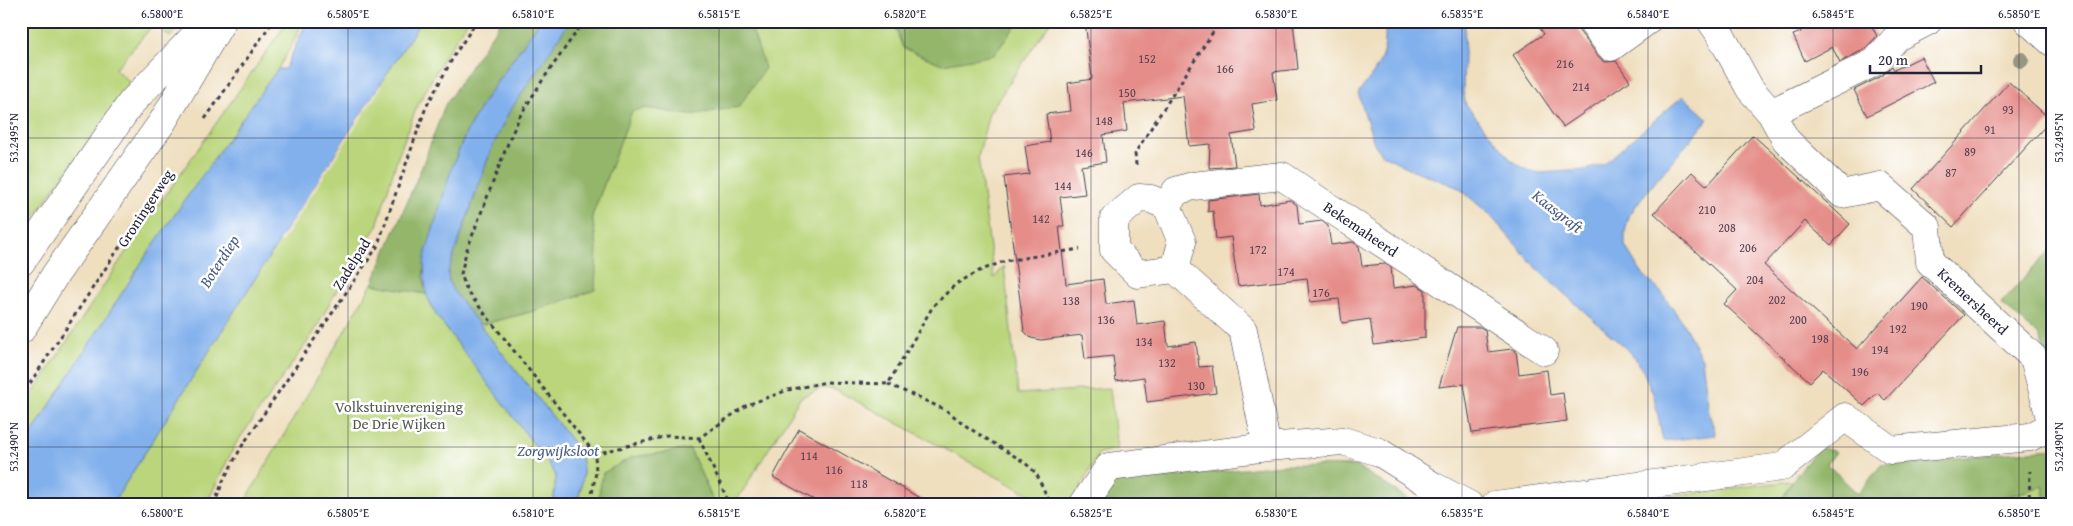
<svg xmlns="http://www.w3.org/2000/svg" width="2073" height="526" font-family="'Gentium Book Plus',serif">
<style>
.green{fill:#bad57b;stroke:#6e7c5b}
.forest{fill:#93b66b;stroke:#5a6c53}
.water{fill:#82b0ec;stroke:#526994}
.pier{fill:#efdfbf}
.building{fill:#e58d89}
.lines{fill:none;stroke-linecap:round;stroke-linejoin:round}
.minor-casing{stroke:#413e4f;stroke-width:29}
.major-casing{stroke:#413e4f;stroke-width:29}
.path{stroke:#413e4f;stroke-width:3;stroke-dasharray:4 4;stroke-linecap:butt}
.minor{stroke:#fff;stroke-width:28}
.major{stroke:#fff;stroke-width:28}
.tree{fill:#989581}
.ticks{fill:none;stroke:#22223b;stroke-width:1;stroke-opacity:0.45}
.labels{text-anchor:middle;dominant-baseline:central;stroke-width:5;stroke-linejoin:round;paint-order:stroke}
.number-label{font-size:12px;fill:#533d4e}
.street-label{font-size:15px;fill:#22223b;stroke:#fff}
.park-label{font-size:15px;fill:#50584e;stroke:#fff}
.water-label{font-size:16px;font-style:italic;fill:#485b82;stroke:#fff}
.neatline{fill:none;stroke:#22223b;stroke-width:2}
.ticks-label{font-size:12px;text-anchor:middle;fill:#22223b}
</style>
<rect width="100%" height="100%" fill="#fff"/>
<filter id="ink" filterUnits="userSpaceOnUse"><feTurbulence type="fractalNoise" baseFrequency=".02" numOctaves="2"/><feDisplacementMap in="SourceGraphic" scale="10" xChannelSelector="R" yChannelSelector="G"/><feConvolveMatrix kernelMatrix="1 2 1 2 8 2 1 2 1" color-interpolation-filters="sRGB"/></filter>
<filter id="wash" filterUnits="userSpaceOnUse"><feTurbulence type="fractalNoise" baseFrequency=".0096" numOctaves="4" result="noise"/><feDisplacementMap in="SourceGraphic" scale="20" xChannelSelector="R" yChannelSelector="G"/><feGaussianBlur stdDeviation="1.12" result="paint"/><feColorMatrix in="noise" values="0 0 0 0 0 0 0 0 0 0 0 0 0 0 0 0 0 1.4 0 .05"/><feComposite in="paint" operator="in"/></filter>
<g filter="url(#wash)">
<rect width="100%" height="100%" fill="#efdfbf"/>
<!-- green -->
<path class="green" d="M21,21H183L170,37L154,24L115,69L131,83L54,188L21,238Z
M288,21H303L293,43L278,69L147,254L21,450V414L39,384L131,244Z
M421,21H468L445,55L416,109L396,162L377,226L345,275L313,334L235,445L206,505H112L235,310Z
M749,21H893L903,48L994,55L1019,21H1051L989,113L978,157L994,278L1004,266L1018,394L1110,388L1117,449L1099,453L1071,505H1049L836,390L822,388L801,397L734,505H715L690,449L603,473L597,505H577C582,480 588,470 576,446L480,325L534,311L597,248L592,216L632,110L646,108L690,115Z
M372,284L426,294L436,315L551,467L556,476L553,505H243Z
M1792,481L1779,505H1673L1670,496Z
M2043,486L2045,495L2052,505H1979Z
M1294,493L1340,499L1353,505H1252Z"/>
<!-- forest -->
<path class="forest" d="M501,21H540L485,99L466,133L451,170L426,252L423,276L426,294L372,284L421,169L445,105Z
M570,21H749L765,68L739,107L690,115L646,108L632,111L592,216L597,248L595,290L534,311L480,325C468,310 448,293 448,272L491,150L508,113Z
M893,21H1019L994,55L942,64L903,48Z
M2052,248V368L2039,336L2001,303Z
M1819,447L1836,452L1827,464L1858,494L1881,465L2052,449V504L2045,495L2043,486L1979,505H1779L1792,481Z
M690,449L715,505H597L603,473L632,457Z
M1282,465L1356,466L1418,505H1353L1340,499L1295,493L1252,505H1095L1109,483Z
M1670,496L1673,505H1608Z"/>
<!-- water -->
<path class="water" d="M307,21H421L235,310L112,505H21V450L27,441L147,254L268,82L278,69H285Z
M540,21H570L508,114L491,150L448,272C448,284 453,291 460,300L576,446C588,470 582,480 577,505H553L556,476L551,467L436,315L426,294L424,264L426,252L451,170L466,133L485,99Z
M1384,21H1465L1463,92L1466,105L1511,160L1527,170L1540,173L1586,170L1604,164L1683,96L1708,119L1640,200L1629,216L1625,232V246L1641,272L1661,292L1683,323L1702,359L1709,413L1716,435L1663,441L1654,396L1643,371L1631,353L1541,273L1488,213L1459,188L1411,169L1381,154L1374,143L1358,93C1378,69 1389,54 1384,21Z"/>
<!-- pier -->
<path class="pier" d="M380,85L382,86L281,243L279,241Z"/>
<g id="blocks">
<!-- building -->
<path class="building" d="M1085,21H1293L1298,69L1273,72L1277,100L1252,104L1256,131L1231,135L1235,166L1209,168L1210,144L1189,146L1183,96L1124,103L1127,131L1103,135L1106,162L1081,166L1085,194L1060,197L1064,226H1059L1066,284L1103,279L1106,304L1134,300L1137,325L1165,321L1168,346L1196,342L1199,367L1212,366L1216,393L1147,402L1144,377L1116,381L1113,356L1085,359L1082,335L1041,340L1031,338L1024,331L1004,177L1029,174L1025,146L1050,142L1046,114L1071,111L1068,83L1092,79Z
M1535,21H1576L1579,31L1599,57L1605,62L1616,61L1630,81L1563,127L1513,55L1544,34Z
M1795,21H1884L1872,27L1877,36L1865,49L1840,62L1832,47L1805,61L1793,35L1801,32Z
M1921,57L1934,82L1867,116L1854,90L1882,76L1892,66L1894,70Z
M2009,82L2051,120L1953,227L1913,189Z
M1753,135L1850,224L1831,245L1805,221L1764,265L1857,349L1922,277L1964,315L1885,400L1877,393L1864,406L1823,369L1810,382L1724,304L1737,290L1654,213L1692,172L1707,186Z
M1259,194L1260,205L1290,200L1297,205L1299,224L1322,221L1328,226L1331,245L1353,242L1359,246L1362,266L1385,264L1391,267L1393,288L1417,285L1425,290V338L1374,345L1370,319L1342,323L1339,299L1310,302L1307,278L1238,286L1231,237L1216,239L1213,211L1208,212V200Z
M1457,327H1480L1485,330L1488,352L1512,349L1516,351L1519,374L1547,370L1550,395L1563,393L1567,421L1472,433L1464,384L1439,387Z
M799,429L885,478L932,505H823L773,477Z"/>
</g>
</g>
<g filter="url(#ink)">
<use href="#blocks" fill-opacity="0" stroke="#413e4f" stroke-width="1"/>
<g class="lines">
<!-- minor casing -->
<g class="minor-casing">
<path id="minor" d="M1591,21L1611,47L1647,21
M1711,21L1720,34L1750,89L1771,113L1786,140L1842,194L1880,186L1927,227L1930,262L2034,358L2052,425
M2028,21L2052,42
M1771,113L1875,62L1897,37L1928,21
M1167,206L1176,191L1193,186L1282,176L1544,351
M1267,447L1343,441L1379,452L1433,486L1469,505
M1083,505L1109,467L1267,447L1243,330L1175,269L1138,274L1114,250V219L1139,198L1151,199L1167,206L1182,242L1175,269
M1495,505L1782,467L1845,417L1891,450L2030,437L2052,426"/>
</g>
<!-- major casing -->
<g class="major-casing">
<path id="major" d="M21,262L131,103L208,22
M21,330L55,275L163,121L222,21"/>
</g>
<!-- path -->
<path class="path" d="M584,21L542,81L520,116L510,138L466,252L461,274L467,291L595,454L596,472L590,505
M205,119L273,21
M1136,165L1135,153L1220,21
M888,384L946,410L969,428L1024,462L1036,473L1049,501
M21,397L136,222
M699,438L730,505
M595,454L667,436L699,438L747,405L788,390L826,382L888,384L933,306L956,284L979,271L1005,261L1080,249
M214,505L223,481L242,446L377,247L426,107L455,54L477,21
M2029,505L2030,471"/>
<!-- minor -->
<use href="#minor" class="minor"/>
<!-- major -->
<use href="#major" class="major"/>
</g>
<!-- trees -->
<circle class="tree" cx="2021" cy="60" r="8"/>
</g>
<!-- ticks -->
<path class="ticks" d="M162,21V505M348,21V505M533,21V505M719,21V505M905,21V505M1091,21V505M1276,21V505M1462,21V505M1648,21V505M1833,21V505M2019,21V505M21,138H2052M21,447H2052"/>
<g class="labels">
<!-- number labels -->
<g class="number-label">
<text x="1147" y="58">152</text>
<text x="1565" y="63">216</text>
<text x="1225" y="68">166</text>
<text x="1581" y="86">214</text>
<text x="1127" y="92">150</text>
<text x="2008" y="109">93</text>
<text x="1104" y="120">148</text>
<text x="1990" y="129">91</text>
<text x="1970" y="151">89</text>
<text x="1084" y="152">146</text>
<text x="1951" y="172">87</text>
<text x="1063" y="185">144</text>
<text x="1707" y="209">210</text>
<text x="1041" y="218">142</text>
<text x="1727" y="227">208</text>
<text x="1748" y="247">206</text>
<text x="1258" y="249">172</text>
<text x="1286" y="271">174</text>
<text x="1755" y="279">204</text>
<text x="1321" y="292">176</text>
<text x="1777" y="299">202</text>
<text x="1071" y="300">138</text>
<text x="1919" y="305">190</text>
<text x="1106" y="319">136</text>
<text x="1798" y="319">200</text>
<text x="1898" y="328">192</text>
<text x="1820" y="338">198</text>
<text x="1144" y="341">134</text>
<text x="1880" y="349">194</text>
<text x="1167" y="362">132</text>
<text x="1860" y="371">196</text>
<text x="1196" y="385">130</text>
<text x="809" y="455">114</text>
<text x="834" y="469">116</text>
<text x="859" y="483">118</text>
</g>
<!-- street labels -->
<g class="street-label">
<text transform="translate(145 208) rotate(-57)">Groningerweg</text>
<text transform="translate(1361 229) rotate(34)">Bekemaheerd</text>
<text transform="translate(351 264) rotate(-58)">Zadelpad</text>
<text transform="translate(1973 301) rotate(43)">Kremersheerd</text>
</g>
<!-- park labels -->
<g class="park-label">
<text x="399" y="406">Volkstuinvereniging<tspan x="399" dy="17">De Drie Wijken</tspan></text>
</g>
<!-- water labels -->
<g class="water-label">
<text transform="translate(1558 211) rotate(38)">Kaasgraft</text>
<text transform="translate(219 261) rotate(-57)">Boterdiep</text>
<text x="558" y="450">Zorgwijksloot</text>
</g>
</g>
<!-- margin -->
<rect width="2073" height="526" fill="none" stroke="#fff" stroke-width="55"/>
<!-- scale -->
<path d="M1870 65v8h111v-8" fill="none" stroke="#22223b" stroke-width="2.5"/>
<text x="1878" y="65" font-size="15" fill="#22223b" stroke="#ffffff" stroke-width="4" paint-order="stroke">20 m</text>
<rect x="28" y="28" width="2018" height="470" class="neatline"/>
<g class="ticks-label">
<text x="162" y="18">6.5800°E</text>
<text x="348" y="18">6.5805°E</text>
<text x="533" y="18">6.5810°E</text>
<text x="719" y="18">6.5815°E</text>
<text x="905" y="18">6.5820°E</text>
<text x="1091" y="18">6.5825°E</text>
<text x="1276" y="18">6.5830°E</text>
<text x="1462" y="18">6.5835°E</text>
<text x="1648" y="18">6.5840°E</text>
<text x="1833" y="18">6.5845°E</text>
<text x="2019" y="18">6.5850°E</text>
<text transform="translate(14 138) rotate(-90)" y="4">53.2495°N</text>
<text transform="translate(2059 138) rotate(-90)" y="4">53.2495°N</text>
<text transform="translate(14 447) rotate(-90)" y="4">53.2490°N</text>
<text transform="translate(2059 447) rotate(-90)" y="4">53.2490°N</text>
<text x="162" y="517">6.5800°E</text>
<text x="348" y="517">6.5805°E</text>
<text x="533" y="517">6.5810°E</text>
<text x="719" y="517">6.5815°E</text>
<text x="905" y="517">6.5820°E</text>
<text x="1091" y="517">6.5825°E</text>
<text x="1276" y="517">6.5830°E</text>
<text x="1462" y="517">6.5835°E</text>
<text x="1648" y="517">6.5840°E</text>
<text x="1833" y="517">6.5845°E</text>
<text x="2019" y="517">6.5850°E</text>
</g>
</svg>
